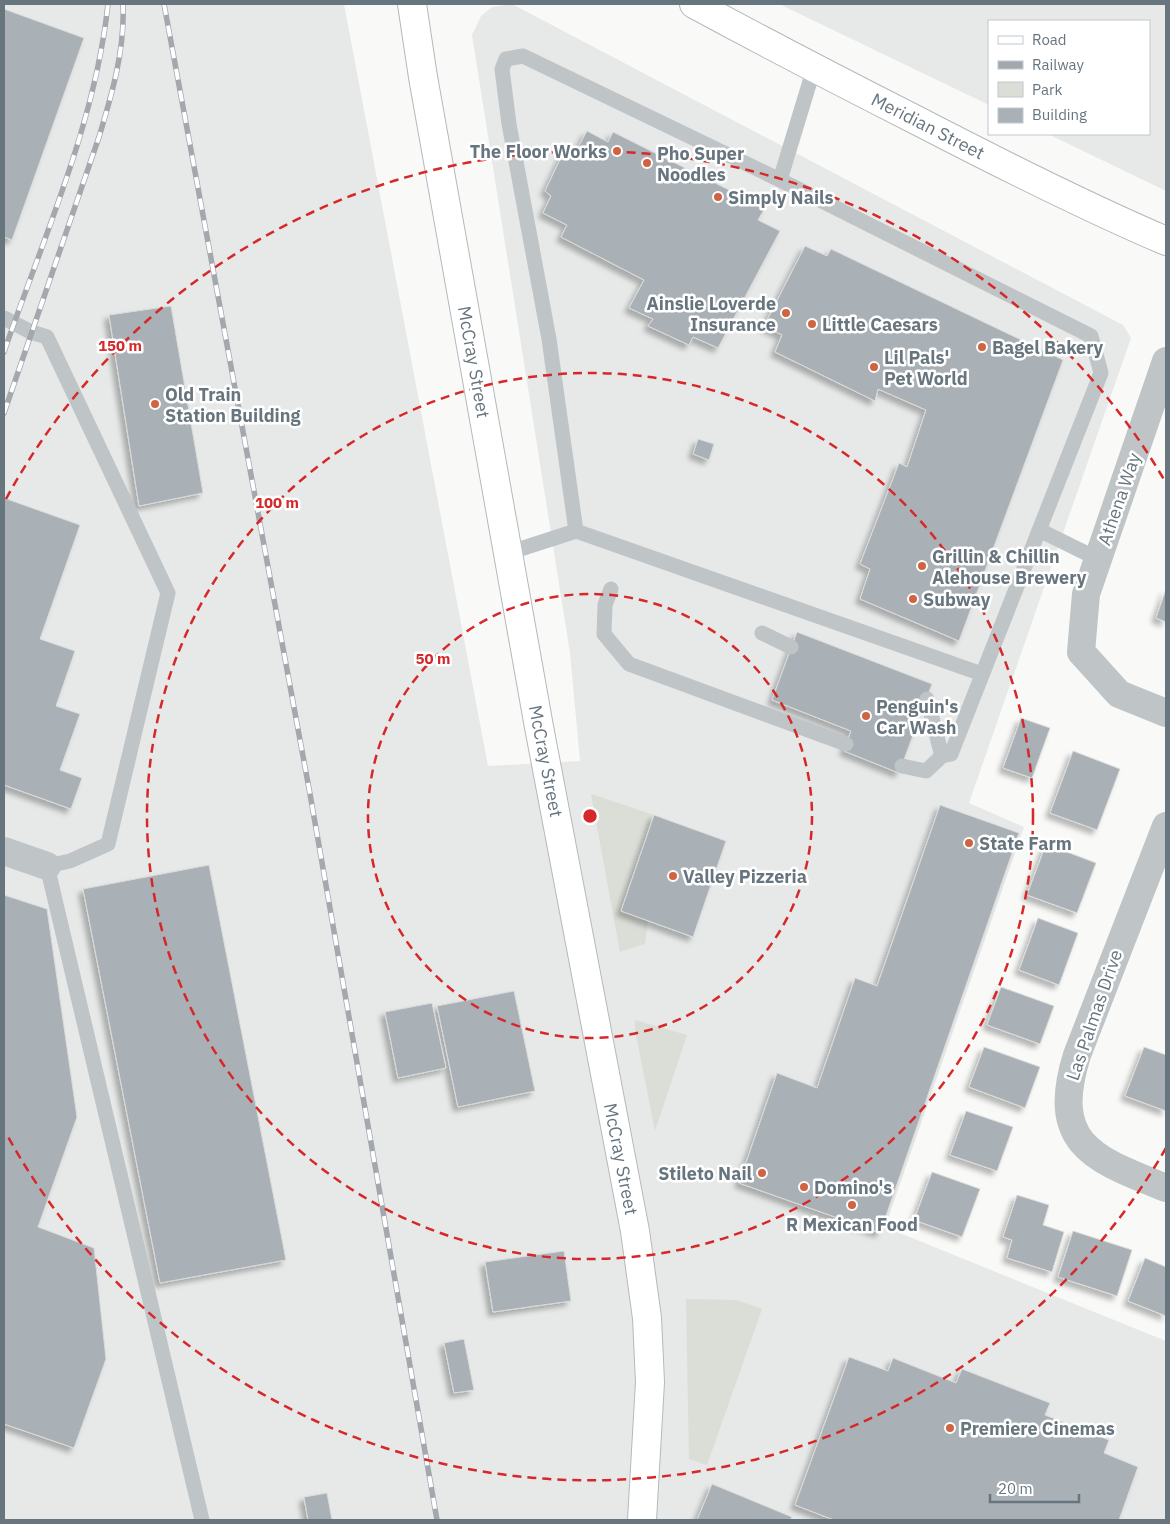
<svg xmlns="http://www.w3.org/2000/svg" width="1170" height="1524" font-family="'IBM Plex Sans',sans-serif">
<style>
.built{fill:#e7e8e8}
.green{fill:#daded7}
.building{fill:#a9b0b6;stroke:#dbdbda;filter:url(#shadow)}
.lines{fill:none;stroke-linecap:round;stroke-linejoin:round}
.secondary-casing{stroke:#b4b9bd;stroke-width:30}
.lane{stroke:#bfc4c7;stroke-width:15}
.street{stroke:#bfc4c7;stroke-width:28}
.secondary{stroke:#fff;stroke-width:28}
.rail-casing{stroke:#a2a8ad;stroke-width:5.5}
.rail{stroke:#fff;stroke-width:4;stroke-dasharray:11;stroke-linecap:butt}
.ring{fill:none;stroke:#d62828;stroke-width:2.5;stroke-dasharray:9 6}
.poi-dot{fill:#d06341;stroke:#fff;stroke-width:2}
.labels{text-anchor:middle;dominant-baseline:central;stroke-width:5;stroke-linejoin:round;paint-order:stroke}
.street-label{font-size:18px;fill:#67757f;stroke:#fff}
.poi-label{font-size:18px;font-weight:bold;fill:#67757f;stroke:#fff;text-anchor:start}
.centre{fill:#d62828;stroke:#fff;stroke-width:2.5}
.ring-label{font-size:15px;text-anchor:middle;font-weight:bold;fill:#d62828;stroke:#fff;stroke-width:5;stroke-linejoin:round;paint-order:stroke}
</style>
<defs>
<filter id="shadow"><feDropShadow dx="-4.5" dy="4.5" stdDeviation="2.5" flood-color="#0004"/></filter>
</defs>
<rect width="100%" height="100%" fill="#f9f9f8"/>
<!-- built -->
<path class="built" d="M4,4H344L488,766L580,761L570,653L472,35L481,16L492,7L512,4L1123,325L1131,338L969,803L1024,827L885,1227L1166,1341V1520H4Z
M779,4H1166V191L1048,134H1149V21H989V105Z"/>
<!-- green -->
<path class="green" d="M591,794L654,815L621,910L648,920L645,944L620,952Z
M635,1020L687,1035L655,1131L635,1030Z
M686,1299L737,1300L762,1309L707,1465L689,1459Z"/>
<!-- building -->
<path class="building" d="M4,9L84,38L12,240L4,237Z
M587,131L608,142L613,132L765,208L758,220L780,231L718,348L693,337L689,345L648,326L653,319L629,308L644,280L561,237L567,225L543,213L551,196L545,191L567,145L576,151Z
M805,246L827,256L831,249L1063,360L959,641L860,599L870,569L860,564L899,463L907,467L926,410L878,389L875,401L775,352L782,335L764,326Z
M171,306L203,493L139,506L109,315Z
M698,439L714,444L709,460L693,454Z
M4,498L80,525L40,639L75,651L56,706L80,714L60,770L82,778L71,809L4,785Z
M1166,589V622L1156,618Z
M797,632L932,684L899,773L844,751L851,731L772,700Z
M1021,718L1050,728L1032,778L1003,768Z
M1073,751L1120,769L1097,830L1050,813Z
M940,805L1019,833L880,1233L739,1183L777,1073L817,1088L855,978L877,986Z
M654,815L726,841L693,937L621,911Z
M1046,844L1096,863L1077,913L1027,895Z
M209,865L286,1260L160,1283L83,889Z
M4,895L47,909L77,1117L38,1227L94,1248L106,1359L74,1448L4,1424Z
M1038,918L1078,933L1059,985L1019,970Z
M1001,987L1054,1006L1040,1044L987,1025Z
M514,991L535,1091L458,1107L437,1006Z
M432,1003L446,1068L398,1078L385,1012Z
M984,1047L1040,1067L1025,1108L969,1087Z
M1144,1047L1166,1055V1111L1125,1096Z
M966,1111L1013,1127L997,1171L950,1155Z
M932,1172L980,1189L962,1237L914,1220Z
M1017,1195L1049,1205L1043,1225L1064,1232L1052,1272L1007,1258L1012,1240L1003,1237Z
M1073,1231L1132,1250L1117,1296L1058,1277Z
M564,1251L571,1301L493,1312L485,1262Z
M1145,1258L1166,1267V1316L1128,1301Z
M464,1339L474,1390L454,1393L444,1343Z
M849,1357L888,1371L893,1358L956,1383L962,1369L1050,1403L1045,1415L1109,1440L1104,1453L1138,1467L1119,1520H834L795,1505Z
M712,1484L792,1517L790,1520H697Z
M327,1493L332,1520H308L304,1497Z"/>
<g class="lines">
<!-- secondary casing -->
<g class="secondary-casing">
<path id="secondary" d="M412,4L423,77L539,727L635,1231L647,1318L650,1382L642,1520
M694,4C768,44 843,83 918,121C999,163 1082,205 1166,241"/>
</g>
<!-- lane -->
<path class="lane" d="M780,180L1091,336L1101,373L951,754L942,756L926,771L902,766
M4,318L31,332L47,337L168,593L108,844L70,861L47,866L202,1520
M1039,530L1098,559
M576,531L549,339L509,124L502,69L506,59L523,56L780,180L814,68
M508,553L576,531L982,674
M611,589L605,605L604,634L629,664L846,744
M762,633L791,647
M927,699L942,756"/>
<!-- street -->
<path class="street" d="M1166,361L1086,594L1081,652L1119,694L1166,713
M1166,826L1077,1055C1049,1145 1094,1159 1166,1188
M4,851L47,866"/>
<!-- secondary -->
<use href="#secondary" class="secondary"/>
<!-- rail casing -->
<g class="rail-casing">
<path id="rail" d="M164,4L310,794L437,1520
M4,352C43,238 95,125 108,4
M4,413L99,137C112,94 125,50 123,4"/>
</g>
<!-- rail -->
<use href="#rail" class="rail"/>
</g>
<!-- distance rings -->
<g class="ring">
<circle cx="590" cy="816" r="222"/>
<circle cx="590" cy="816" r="443"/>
<path d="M1166 1148A665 665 0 0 1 6 1133M6 499A665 665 0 0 1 1166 483"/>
</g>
<!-- markers -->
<g class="poi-dot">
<circle cx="617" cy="151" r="5"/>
<circle cx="647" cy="163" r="5"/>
<circle cx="718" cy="197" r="5"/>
<circle cx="786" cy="313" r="5"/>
<circle cx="812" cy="324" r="5"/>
<circle cx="982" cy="347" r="5"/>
<circle cx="874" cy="367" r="5"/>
<circle cx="155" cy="404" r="5"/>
<circle cx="922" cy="566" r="5"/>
<circle cx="913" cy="599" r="5"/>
<circle cx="866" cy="716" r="5"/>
<circle cx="969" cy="843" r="5"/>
<circle cx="673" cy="876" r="5"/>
<circle cx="762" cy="1173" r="5"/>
<circle cx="804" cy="1187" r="5"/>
<circle cx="852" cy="1205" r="5"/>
<circle cx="950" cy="1428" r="5"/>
</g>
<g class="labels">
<!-- street labels -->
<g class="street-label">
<text transform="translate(928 126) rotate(27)">Meridian Street</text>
<text transform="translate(474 362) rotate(80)">McCray Street</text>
<text transform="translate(1119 499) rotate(-71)">Athena Way</text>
<text transform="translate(546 761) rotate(79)">McCray Street</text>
<text transform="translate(1094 1015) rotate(-71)">Las Palmas Drive</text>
<text transform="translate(621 1159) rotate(79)">McCray Street</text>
</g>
<!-- poi labels -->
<g class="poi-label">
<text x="607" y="151" text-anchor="end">The Floor Works</text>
<text x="657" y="153">Pho Super<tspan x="657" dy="21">Noodles</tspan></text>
<text x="728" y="197">Simply Nails</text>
<text x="776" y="303" text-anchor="end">Ainslie Loverde<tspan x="776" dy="21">Insurance</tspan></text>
<text x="822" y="324">Little Caesars</text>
<text x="992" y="347">Bagel Bakery</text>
<text x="884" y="357">Lil Pals'<tspan x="884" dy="21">Pet World</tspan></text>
<text x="165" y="394">Old Train<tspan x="165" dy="21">Station Building</tspan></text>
<text x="932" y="556">Grillin &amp; Chillin<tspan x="932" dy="21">Alehouse Brewery</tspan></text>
<text x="923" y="599">Subway</text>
<text x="876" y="706">Penguin's<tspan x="876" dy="21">Car Wash</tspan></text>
<text x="979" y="843">State Farm</text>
<text x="683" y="876">Valley Pizzeria</text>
<text x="752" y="1173" text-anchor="end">Stileto Nail</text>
<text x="814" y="1187">Domino's</text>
<text x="852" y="1224" text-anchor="middle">R Mexican Food</text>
<text x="960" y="1428">Premiere Cinemas</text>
</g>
</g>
<circle cx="590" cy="816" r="8" class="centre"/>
<g class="ring-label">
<text x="120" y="351">150 m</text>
<text x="277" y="508">100 m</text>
<text x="433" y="664">50 m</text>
</g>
<!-- border -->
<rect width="1170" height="1524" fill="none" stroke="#67757f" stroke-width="10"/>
<!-- legend -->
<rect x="988" y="20" width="162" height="115" fill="#ffffff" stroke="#c2c8cc"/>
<rect x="998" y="36" width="25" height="8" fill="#ffffff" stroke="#c2c8cc"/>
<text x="1032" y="45" font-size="15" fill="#67757f">Road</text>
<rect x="998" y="61" width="25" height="8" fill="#a2a8ad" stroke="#c2c8cc"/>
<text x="1032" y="70" font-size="15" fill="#67757f">Railway</text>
<rect x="998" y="82" width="25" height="15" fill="#daded7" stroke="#c2c8cc"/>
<text x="1032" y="95" font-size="15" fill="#67757f">Park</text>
<rect x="998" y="108" width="25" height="15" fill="#a9b0b6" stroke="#c2c8cc"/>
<text x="1032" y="120" font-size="15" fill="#67757f">Building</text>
<!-- scale -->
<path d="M990 1494v8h89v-8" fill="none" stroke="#67757f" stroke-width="2.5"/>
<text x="998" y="1494" font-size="15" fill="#67757f" stroke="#ffffff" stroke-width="4" paint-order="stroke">20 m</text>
</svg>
